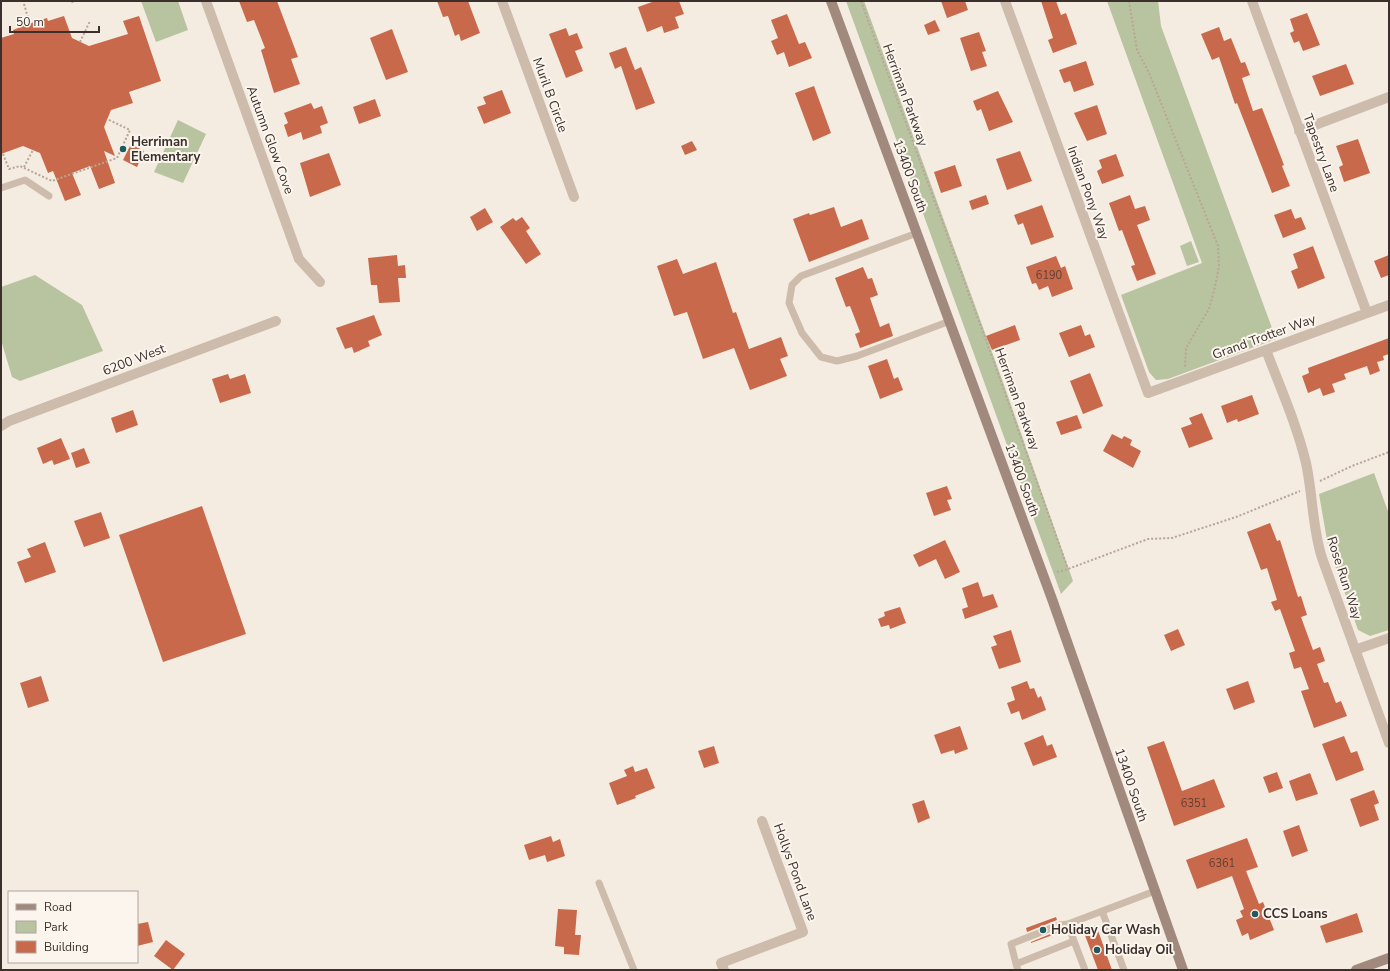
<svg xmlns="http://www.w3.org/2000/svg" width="1390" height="971" font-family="'Nunito Sans',sans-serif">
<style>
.green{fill:#b8c4a0}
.building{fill:#c8694b}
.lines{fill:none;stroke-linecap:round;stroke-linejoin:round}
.path{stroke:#b9a596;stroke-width:2;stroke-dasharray:2 2;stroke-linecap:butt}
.lane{stroke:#cdbbac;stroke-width:7}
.street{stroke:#cdbbac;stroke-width:10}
.secondary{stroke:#a18a7d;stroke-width:10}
.poi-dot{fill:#1f5a5e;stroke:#fbf5ee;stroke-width:1.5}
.labels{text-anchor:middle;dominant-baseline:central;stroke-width:4;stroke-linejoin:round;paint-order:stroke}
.number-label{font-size:11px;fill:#5e3e33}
.street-label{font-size:13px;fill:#3b302b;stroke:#fbf5ee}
.poi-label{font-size:13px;font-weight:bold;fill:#3b302b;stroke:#fbf5ee;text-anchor:start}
</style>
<rect width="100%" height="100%" fill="#f4ebe1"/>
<!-- green -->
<path class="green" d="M141,1H178L188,30L156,42Z
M846,1H864L1004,385L1073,581L1061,594Z
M1107,1H1158L1161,26L1276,339L1168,379L1156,380L1149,372L1121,295L1202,263Z
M178,120L206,134L183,183L154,172Z
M1191,241L1199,262L1187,266L1180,246Z
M35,275L82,305L103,351L20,381L12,377L1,340V287Z
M1374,473L1389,514V630L1370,636L1358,630L1328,546L1319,494Z"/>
<!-- building -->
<path class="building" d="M239,1H277L298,57L291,59L300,84L274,93L261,50L265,48L254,20L247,22Z
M437,1H468L480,33L461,41L459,34L455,36L448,16L443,17Z
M655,1H679L684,14L675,17L679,28L664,33L662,26L647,32L638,7Z
M941,1H965L968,10L947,18Z
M1041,1H1056L1061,15L1066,13L1077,44L1053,53L1048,40L1053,38Z
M1307,13L1320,45L1303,51L1299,41L1294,43L1290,33L1294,31L1290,19Z
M787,14L799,44L805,42L812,58L789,67L784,52L777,55L771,41L778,38L771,20Z
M64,16L72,38L89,46L128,34L123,21L139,16L161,81L129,92L133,103L111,110L104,127L115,156L104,151L115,183L99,189L90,166L72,173L81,195L65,201L53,171L48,173L40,153L23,146L1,154V38L14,34L13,30L34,22L47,18L48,21Z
M935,20L940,31L928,35L924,25Z
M1219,27L1224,41L1231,38L1241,63L1245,62L1250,75L1242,78L1253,111L1262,108L1284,165L1282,166L1290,186L1272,193L1237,103L1235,104L1219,57L1212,60L1201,34Z
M566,28L569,36L577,33L583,48L575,51L583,71L566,78L549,34Z
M392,29L408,72L386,80L370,38Z
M979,32L986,51L982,52L987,66L971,71L960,38Z
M626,47L635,70L641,67L655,103L636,110L621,66L615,69L609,53Z
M1086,61L1094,85L1074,92L1070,81L1064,83L1059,70Z
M1346,64L1354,84L1320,96L1312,76Z
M814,86L831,133L813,141L795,93Z
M502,90L511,113L484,124L477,107L486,104L483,97Z
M998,91L1013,122L989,131L981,109L977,111L973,101Z
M375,99L381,116L359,124L353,107Z
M311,103L314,109L322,106L328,123L320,126L322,133L303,140L301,132L288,137L284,125L288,123L284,113Z
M1097,105L1107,134L1087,141L1074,113Z
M1358,139L1370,173L1344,182L1339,167L1343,165L1336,146Z
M692,141L697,150L685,155L681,146Z
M131,144L144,151L137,167L123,160Z
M1020,151L1032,181L1007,190L996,159Z
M329,153L341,185L310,197L300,163Z
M1116,154L1124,176L1102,184L1097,171L1102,168L1099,160Z
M955,165L962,186L941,193L934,172Z
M986,195L989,204L972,210L969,201Z
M1130,195L1135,209L1145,206L1150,220L1137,225L1156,274L1137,281L1131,266L1135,265L1122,230L1119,231L1109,203Z
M1042,205L1054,237L1031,245L1023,223L1018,225L1014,215Z
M834,207L841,227L862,219L869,239L809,262L793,219L809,213L810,215Z
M485,208L493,222L477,231L470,217Z
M1291,209L1295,219L1301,217L1306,229L1283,238L1274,215Z
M522,217L530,228L526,231L541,254L526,264L500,227L513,218L516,221Z
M1313,246L1325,278L1298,289L1291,271L1298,268L1293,254Z
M397,255L398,266L405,265L406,278H398L400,302L379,303L377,285H371L368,258Z
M1389,255V275L1381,278L1374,261Z
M1056,256L1061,268L1065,266L1073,289L1052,297L1048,286L1039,290L1036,283L1032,284L1026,267Z
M677,259L683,274L716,262L733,313L736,312L749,349L781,337L788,356L780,359L787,376L750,390L734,348L703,359L687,312L674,316L657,266Z
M863,267L868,279L872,278L878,295L870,298L880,327L889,323L893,336L860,348L855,334L860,332L850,306L846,307L835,278Z
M374,315L382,335L368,341L370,346L354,353L352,347L345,349L336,328Z
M1015,325L1020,340L992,350L986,336Z
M1081,325L1085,336L1090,334L1095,347L1069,357L1059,333Z
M1389,338V354L1383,356L1384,360L1377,362L1380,371L1370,375L1367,366L1344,374L1346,379L1332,384L1335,392L1323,396L1320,388L1308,393L1302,376L1309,373L1308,368Z
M887,359L894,379L898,377L903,390L880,399L868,366Z
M1090,373L1103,406L1083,414L1070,381Z
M228,374L230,379L245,374L251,393L220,403L212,379Z
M1252,395L1259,414L1238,422L1237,419L1227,423L1221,406Z
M133,410L138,425L116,433L111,418Z
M1202,413L1213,439L1189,448L1181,428L1192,424L1189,418Z
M1077,415L1082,428L1061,435L1056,422Z
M1112,434L1122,439L1124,436L1132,440L1130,445L1141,451L1133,468L1103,451Z
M61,438L70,459L54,465L52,460L43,464L37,448Z
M84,448L90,463L76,468L71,453Z
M947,486L952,499L947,500L951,510L934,516L926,493Z
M202,506L246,634L163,662L119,535Z
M101,512L110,538L84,547L74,521Z
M1270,523L1277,541L1280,540L1298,597L1301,596L1307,615L1301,617L1313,650L1320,647L1325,661L1317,664L1324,683L1328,682L1336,703L1341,701L1347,716L1314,728L1301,691L1309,689L1301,667L1294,669L1289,653L1295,651L1280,609L1275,611L1271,602L1277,600L1267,568L1261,570L1247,532Z
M945,540L960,572L945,579L936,559L919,567L913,555Z
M45,542L56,572L25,583L17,562L31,557L27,549Z
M978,582L983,597L993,594L998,607L965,619L962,609L968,607L962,588Z
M900,607L906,623L890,629L889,625L881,627L878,619L885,616L884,612Z
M1178,629L1185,645L1171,651L1164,635Z
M1011,630L1021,662L999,669L991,647L997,645L993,636Z
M41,676L49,701L28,708L20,683Z
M1027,681L1030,689L1034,688L1038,698L1041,696L1046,710L1022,720L1019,711L1011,714L1007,703L1015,700L1011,687Z
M1248,681L1255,702L1234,710L1226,689Z
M960,726L968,749L955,754L954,750L941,754L934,735Z
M1043,735L1047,746L1052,744L1057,757L1033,766L1024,743Z
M1344,736L1351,753L1357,751L1364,770L1336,781L1322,744Z
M1164,741L1182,791L1214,779L1225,807L1174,826L1147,747Z
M714,746L719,763L704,768L698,751Z
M633,766L635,772L647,768L655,788L635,796L636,798L617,805L609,783L627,776L624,770Z
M1277,772L1283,788L1269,793L1263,777Z
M1310,773L1318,794L1296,801L1289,781Z
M1374,790L1379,803L1374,805L1379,820L1360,827L1350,799Z
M924,800L930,818L918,823L912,804Z
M1299,825L1308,851L1292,857L1283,831Z
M551,836L553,842L560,839L565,856L547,862L545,855L529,860L524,845Z
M1247,838L1258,867L1246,871L1259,904L1263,902L1274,930L1250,940L1248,933L1242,936L1236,920L1243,917L1240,911L1244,909L1232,876L1197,889L1186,860Z
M558,909L577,910L575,935H581L579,955L564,954V947L555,946Z
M1357,913L1363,932L1326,943L1320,926Z
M1056,917L1057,920L1027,932L1026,928Z
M148,922L153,942L137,946V924Z
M1096,925L1112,970H1098L1083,930Z
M1060,930L1061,932L1031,943V942Z
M166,940L185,954L173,970L154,956Z"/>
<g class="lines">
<!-- path -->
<path class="path" d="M72,1L73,4
M861,1L991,354L1068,569
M1129,1L1137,50L1149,73L1218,246L1219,266L1215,287L1209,309L1186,348L1185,367
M24,4L29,21
M80,42L90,21
M3,154L9,169L20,166L52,181L117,158L130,130L107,119
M24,167L33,150
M1320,481L1352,466L1389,452
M1057,572L1068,569L1148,539L1172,538L1236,517L1300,491"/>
<!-- lane -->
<path class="lane" d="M1,188L25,180L49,196
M917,233L801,276L792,285L789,303L802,333L821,357L837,361L857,356L950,321
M599,883L634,970
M1102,911L1124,970
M1074,941L1085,970
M1016,964L1011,944L1059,925L1068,924
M1018,970L1016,964L1074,941L1068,924L1155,891"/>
<!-- street -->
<path class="street" d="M206,1L299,259L320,282
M502,1L574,197
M1005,1L1148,393L1389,305
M1252,1L1367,313
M1299,131L1389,97
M1266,350C1280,387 1297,425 1306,463C1313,495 1312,527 1322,558L1389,743
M1,426L9,421L276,321
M1355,650L1389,638
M724,970L721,963L803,932L762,821"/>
<!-- secondary -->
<path class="secondary" d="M831,1L1052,599L1183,970
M1356,970L1389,958"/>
</g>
<!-- markers -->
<g class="poi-dot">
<circle cx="123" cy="149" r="4"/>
<circle cx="1255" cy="914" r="4"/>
<circle cx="1043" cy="930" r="4"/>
<circle cx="1097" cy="950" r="4"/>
</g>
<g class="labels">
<!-- number labels -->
<g class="number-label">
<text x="1049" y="275">6190</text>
<text x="1194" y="803">6351</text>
<text x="1222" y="863">6361</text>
</g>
<!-- street labels -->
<g class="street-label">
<text transform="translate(550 95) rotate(70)">Muril B Circle</text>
<text transform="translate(905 95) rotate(70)">Herriman Parkway</text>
<text transform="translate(270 140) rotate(70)">Autumn Glow Cove</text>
<text transform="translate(1321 153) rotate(70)">Tapestry Lane</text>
<text transform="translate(910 176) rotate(70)">13400 South</text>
<text transform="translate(1088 193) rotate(70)">Indian Pony Way</text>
<text transform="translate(1264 337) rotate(-20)">Grand Trotter Way</text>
<text transform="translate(134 360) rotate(-21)">6200 West</text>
<text transform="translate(1017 399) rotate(70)">Herriman Parkway</text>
<text transform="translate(1022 480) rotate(70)">13400 South</text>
<text transform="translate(1344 578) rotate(72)">Rose Run Way</text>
<text transform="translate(1131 785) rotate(71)">13400 South</text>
<text transform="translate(795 872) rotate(70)">Hollys Pond Lane</text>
</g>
<!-- poi labels -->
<g class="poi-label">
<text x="131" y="142">Herriman<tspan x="131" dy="15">Elementary</tspan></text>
<text x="1263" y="914">CCS Loans</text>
<text x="1051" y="930">Holiday Car Wash</text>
<text x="1105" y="950">Holiday Oil</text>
</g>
</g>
<!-- border -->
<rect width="1390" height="971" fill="none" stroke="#3b302b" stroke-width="4"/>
<!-- legend -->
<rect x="8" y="891" width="130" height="72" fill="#fbf5ee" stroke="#aea6a0"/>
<rect x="16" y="904" width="20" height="6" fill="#a18a7d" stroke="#aea6a0"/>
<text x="44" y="911" font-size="12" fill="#3b302b">Road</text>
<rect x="16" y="921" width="20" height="12" fill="#b8c4a0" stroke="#aea6a0"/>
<text x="44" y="931" font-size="12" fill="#3b302b">Park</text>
<rect x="16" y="941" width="20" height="12" fill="#c8694b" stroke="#aea6a0"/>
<text x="44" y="951" font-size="12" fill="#3b302b">Building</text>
<!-- scale -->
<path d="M10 26v6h89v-6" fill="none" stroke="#3b302b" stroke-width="2"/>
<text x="16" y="26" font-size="12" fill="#3b302b" stroke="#fbf5ee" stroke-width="3" paint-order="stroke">50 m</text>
</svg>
